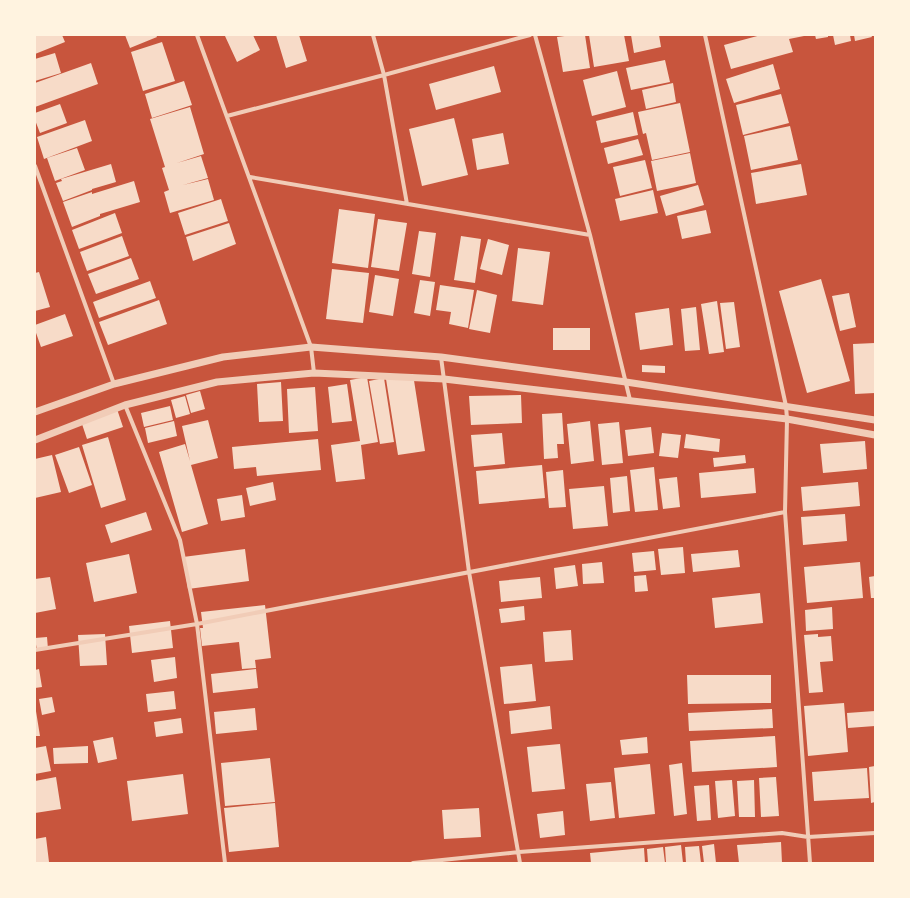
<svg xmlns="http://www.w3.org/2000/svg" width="910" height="898" font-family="'Space Grotesk',sans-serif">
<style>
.building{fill:#f7dbc8}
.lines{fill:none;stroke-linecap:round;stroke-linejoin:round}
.minor{stroke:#f1ccb7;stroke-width:4}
.tertiary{stroke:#f1ccb7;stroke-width:7}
</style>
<rect width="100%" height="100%" fill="#c8553d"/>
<!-- building -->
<path class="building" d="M35,35H62L65,42L35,54Z
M125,35H156L157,37L130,48Z
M226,35H253L260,50L237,62L225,36Z
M276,35H299L307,61L286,68Z
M572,35H585L590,68L563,72L557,37Z
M589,35H624L629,61L594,67Z
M631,35H659L661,47L634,53Z
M761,35L804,36L789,39L793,52L731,69L724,45Z
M815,35H828V37L816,39Z
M833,35H850L851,41L835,45Z
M854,35H871L872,37L855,41Z
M162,42L175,81L143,91L131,52Z
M55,53L61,73L35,81V59Z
M665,60L670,82L631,90L626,68Z
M91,63L98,84L35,107V83Z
M773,64L780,89L734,103L726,79Z
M494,66L501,92L436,110L429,84Z
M617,71L626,107L592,116L583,80Z
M184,81L192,105L152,118L145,94Z
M673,83L676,102L646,109L642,90Z
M781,94L789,123L743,135L736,105Z
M680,103L690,152L652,160L646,133L643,134L638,112Z
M60,104L67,123L40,133L35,120V113Z
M190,107L204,154L177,163L201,156L208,178L183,185L208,179L214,200L170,213L164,192L169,190L162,168L165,167L150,119Z
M633,112L638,135L601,143L596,121Z
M454,118L468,175L422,186L409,129Z
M85,120L92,141L44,159L37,137Z
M790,126L798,160L751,170L744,136Z
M503,133L509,164L477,170L472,139Z
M638,139L643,155L608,164L604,148Z
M77,148L85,170L55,181L47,158Z
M690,153L696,183L657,191L651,161Z
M645,160L652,188L620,196L613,167Z
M111,164L116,182L92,189V190L63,201L56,183L62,181L61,179Z
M801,164L807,195L756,204L751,173Z
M134,181L140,202L100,214V216L72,227L63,202L92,192V194Z
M698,185L704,205L666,216L660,196Z
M653,190L658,213L620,221L615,199Z
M221,199L228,221L185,235L178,213Z
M339,209L375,214L368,268L332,263Z
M706,210L711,233L682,239L677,216Z
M115,213L122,233L79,249L72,230Z
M378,219L407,223L399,271L371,267Z
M229,223L236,244L193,261L186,237Z
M419,231L436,233L430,277L412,274Z
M122,236L129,256L87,271L80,252Z
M461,236L481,239L475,283L454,280Z
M488,239L509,245L502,275L480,269Z
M518,248L550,252L543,305L512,301Z
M131,258L139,279L96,294L88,274Z
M332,269L369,273L363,323L326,319Z
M39,272L50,307L35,311V273Z
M375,275L399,279L393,316L369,312Z
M821,279L850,381L807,393L779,291Z
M420,280L435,282L430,316L414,313Z
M150,281L156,298L99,318L93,302Z
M440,285L474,290L468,328L449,324L451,312L436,310Z
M477,290L497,295L490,333L469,329Z
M849,293L856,327L840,331L832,296Z
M159,300L167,324L108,345L99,322Z
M717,301L724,352L709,354L701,304Z
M734,302L740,347L726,349L720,303Z
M696,307L700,350L685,351L681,309Z
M669,308L673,345L640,350L635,313Z
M65,314L73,336L41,347L35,330V325Z
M553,328H590V350H553Z
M875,343V393L855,394L853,344Z
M642,365L665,366V373L642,372Z
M413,374L425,451L398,455L386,379Z
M367,377L378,442L361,445L365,479L336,482L331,445L360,441L350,380Z
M384,378L394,442L380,444L369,381Z
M281,382L283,421L259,422L257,384Z
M347,384L352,421L332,423L328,387Z
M315,387L318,431L289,433L287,389Z
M200,391L205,409L191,413L186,395Z
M521,395L522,423L471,425L469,396Z
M185,396L190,414L176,418L171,400Z
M170,406L173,420L144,427L141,413Z
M117,409L123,427L87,439L81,421Z
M562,413L564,444H557L558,458L544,459L542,414Z
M208,420L218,458L191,465L208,524L182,532L159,452L185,444L190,461L182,426Z
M174,421L177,436L148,443L145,428Z
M590,421L594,461L571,464L567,424Z
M619,422L623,463L602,465L598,424Z
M651,427L654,453L628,456L625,430Z
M502,433L505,464L474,467L471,435Z
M662,433L681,435L678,458L659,456Z
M686,434L720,439L719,452L684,448Z
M108,437L126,500L101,508L82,445Z
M318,439L321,470L257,476L256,467L234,469L232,447Z
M865,441L867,469L823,473L820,444Z
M79,447L92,485L69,493L55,455Z
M52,455L61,492L35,498V459Z
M745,455L746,463L714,467L713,458Z
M542,465L545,498L479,504L476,471Z
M654,467L658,510L635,512L630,470Z
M754,468L756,493L701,498L699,473Z
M563,470L566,507L549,508L546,472Z
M627,476L630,511L613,513L610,478Z
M677,477L680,507L663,509L659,479Z
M273,482L276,500L250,506L246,488Z
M858,482L860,506L803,511L801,487Z
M604,486L608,526L573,529L569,489Z
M242,495L245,517L221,521L217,499Z
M146,512L152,530L111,543L105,525Z
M845,514L847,541L803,545L801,517Z
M683,547L685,573L661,575L658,549Z
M245,549L249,581L188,589L183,557Z
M738,550L740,567L693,572L691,554Z
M654,551L656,570L634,572L632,553Z
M129,554L137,593L94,602L86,563Z
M602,562L604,583L583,584L582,564Z
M860,562L863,598L807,603L804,567Z
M575,565L578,586L556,589L554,568Z
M646,575L648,591L635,592L634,576Z
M875,576V598H871L869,577Z
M50,577L56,609L35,613V579Z
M540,577L542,598L501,602L499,581Z
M760,593L763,623L715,628L712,598Z
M265,605L271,658L255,660L256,668L242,669L239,642L202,646L200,628H203L201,612Z
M524,606L525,620L501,623L499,609Z
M832,607L833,629L806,631L805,610Z
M170,621L173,648L132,653L129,626Z
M571,630L573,660L545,662L543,632Z
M105,634L107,665L80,666L78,635Z
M818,634V637L831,636L833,661L820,662L823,692L809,693L804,635Z
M47,637L48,649L37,651L35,638Z
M175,657L177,678L154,682L151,660Z
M532,664L536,701L504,704L500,667Z
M39,669L42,687L35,688V670Z
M256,669L258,688L213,693L211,674Z
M687,675H771V703L688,704Z
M174,691L176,709L148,712L146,694Z
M52,697L55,712L42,715L39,699Z
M844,703L848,752L808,756L804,706Z
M35,705L40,736H35Z
M550,706L552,729L511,734L509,711Z
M255,708L257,730L216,734L214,712Z
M772,709L773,728L689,731L688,713Z
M875,711V726L848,728L847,713Z
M181,718L183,733L156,737L154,722Z
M775,736L777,767L692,772L690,741Z
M113,737L117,759L98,763L93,741Z
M647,737L648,753L622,755L620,740Z
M560,744L565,789L532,792L527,747Z
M46,746L51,771L35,774V748Z
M88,746V763L54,764L53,748Z
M270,758L275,802L225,806L221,763Z
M682,763L687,814L674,816L669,765Z
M650,764L655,814L619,818L614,768Z
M875,766V802L871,803L869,767Z
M867,768L869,798L814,801L812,772Z
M183,774L188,814L132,821L127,781Z
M56,777L61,809L35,813V781Z
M776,777L779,816L761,817L759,778Z
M732,780L735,816L718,818L715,781Z
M754,780L755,817H739L737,781Z
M611,782L615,818L590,821L586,784Z
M709,785L711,820L697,821L694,786Z
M275,803L279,847L229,852L224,808Z
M479,808L481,837L444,839L442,810Z
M563,811L565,835L540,838L537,814Z
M46,837L49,862L35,863V839Z
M781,842L782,863H739L737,845Z
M714,844L716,863H704L702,846Z
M681,845L683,863H666L665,847Z
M699,846L701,863H686L685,847Z
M663,847L665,863H648L647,849Z
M644,848L645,863H591L590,853Z"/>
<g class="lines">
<!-- minor -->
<path class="minor" d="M197,35L311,347L314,373
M373,35L384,75L407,204
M535,35L590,235L630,400
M705,35L786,406L787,419L785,512L810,863
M227,116L384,75L530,35
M35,166L114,384
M250,177L590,235
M441,357L469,572L520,863
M125,405L180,540L197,624L225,863
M35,650L197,624L785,512
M413,863L519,852L782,833L808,837L875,833"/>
<!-- tertiary -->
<path class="tertiary" d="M35,412L114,384L223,357L311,347L441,357L626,382L875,420
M35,440L125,405L217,382L314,373L444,379L787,419L875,435"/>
</g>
<!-- border -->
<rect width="910" height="898" fill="none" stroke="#fff3e0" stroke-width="72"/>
</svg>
